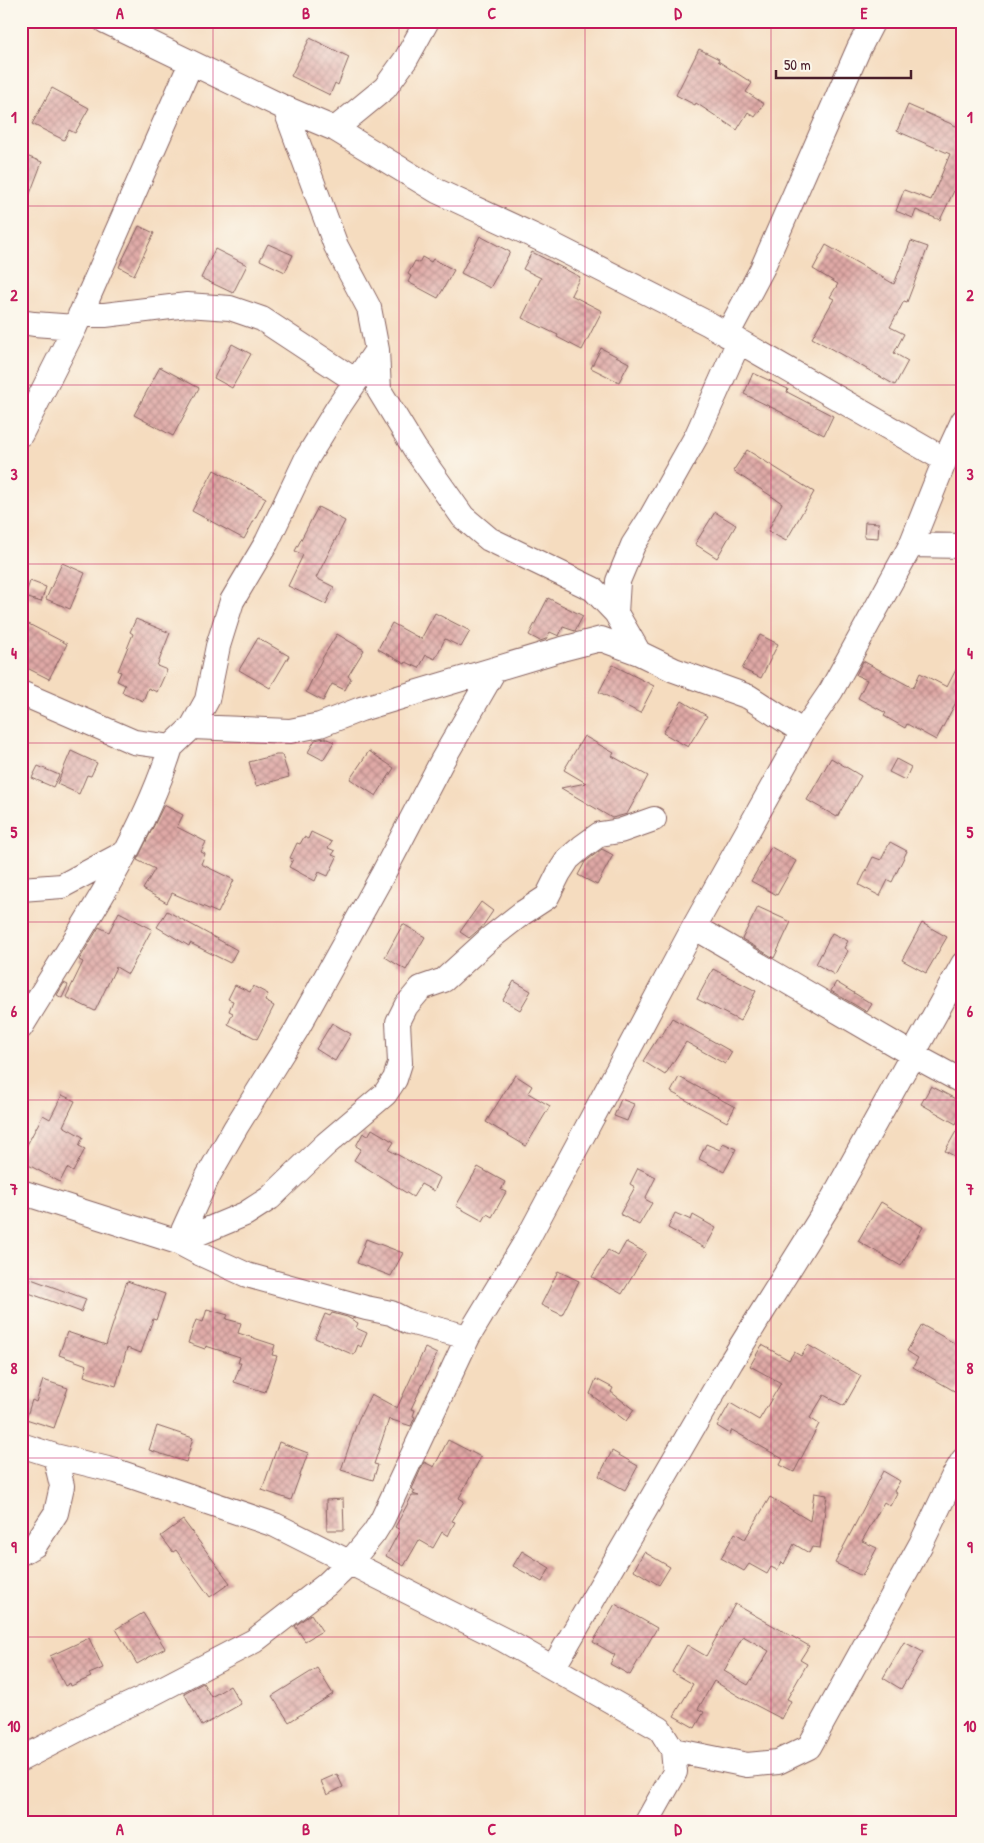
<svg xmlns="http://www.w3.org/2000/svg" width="984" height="1843" font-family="'Patrick Hand',sans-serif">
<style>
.building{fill:url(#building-cross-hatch);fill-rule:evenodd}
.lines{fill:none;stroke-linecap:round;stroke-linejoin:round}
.minor-casing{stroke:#86615f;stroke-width:26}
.minor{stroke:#fff;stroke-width:24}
.grid{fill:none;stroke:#c2185b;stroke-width:1;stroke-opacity:0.55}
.neatline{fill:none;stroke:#c2185b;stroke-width:2}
.grid-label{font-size:16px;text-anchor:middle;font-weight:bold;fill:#c2185b}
</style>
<defs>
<pattern id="building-cross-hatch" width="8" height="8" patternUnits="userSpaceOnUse" patternTransform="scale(1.25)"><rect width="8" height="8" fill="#dfa9a6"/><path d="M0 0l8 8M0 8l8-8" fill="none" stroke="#b78987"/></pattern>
</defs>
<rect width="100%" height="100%" fill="#fbf7ec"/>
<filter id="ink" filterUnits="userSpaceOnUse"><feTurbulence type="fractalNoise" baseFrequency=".02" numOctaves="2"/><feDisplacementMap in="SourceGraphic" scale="10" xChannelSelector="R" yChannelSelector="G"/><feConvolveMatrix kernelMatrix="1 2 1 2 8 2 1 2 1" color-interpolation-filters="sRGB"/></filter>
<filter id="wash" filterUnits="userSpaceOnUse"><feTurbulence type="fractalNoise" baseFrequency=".0096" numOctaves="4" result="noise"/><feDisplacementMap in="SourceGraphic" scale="20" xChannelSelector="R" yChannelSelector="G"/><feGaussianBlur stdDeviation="1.12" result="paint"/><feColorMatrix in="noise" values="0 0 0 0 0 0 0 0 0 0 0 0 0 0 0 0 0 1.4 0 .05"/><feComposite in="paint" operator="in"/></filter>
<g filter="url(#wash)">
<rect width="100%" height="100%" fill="#f5dcbf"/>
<g id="blocks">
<!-- building -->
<path class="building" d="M310,38L349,57L338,85L335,83L330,95L291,76Z
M699,49L719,59L718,61L752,83L746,92L764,104L755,117L748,112L737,130L696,103L695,105L676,95Z
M52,88L89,108L75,133L69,130L64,140L32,124Z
M908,105L963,129V172L940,220L916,210L913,218L896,211L904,190L931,200L950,154L897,131Z
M21,154L42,162L23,212H21Z
M139,226L154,233L134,275L119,267Z
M480,236L510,252L490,288L461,273Z
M911,241L928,247L907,302L904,301L890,327L904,334L894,353L908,361L895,385L812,338L834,299L830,297L838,284L813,269L826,245L894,284Z
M268,244L293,255L285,272L260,260Z
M215,249L247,265L233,293L201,278Z
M532,252L580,277L571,295L602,311L582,350L557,337L558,335L522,318L541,278L523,269Z
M422,257L431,262L433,259L454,270L438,298L408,282L411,276L408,274L415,261L419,263Z
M232,344L251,354L232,388L214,378Z
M601,348L629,363L619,382L591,368Z
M160,367L199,388L173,436L134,415Z
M753,373L788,389L787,392L833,416L824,435L783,414V413L744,394Z
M747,450L814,492L786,541L768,531L782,503L733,471Z
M214,470L266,498L244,539L192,511Z
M318,507L345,521L316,578L334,587L326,604L288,586L303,555L295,551Z
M715,512L736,525L717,558L695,544Z
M865,522L879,523L878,538L864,537Z
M62,563L85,573L70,609L46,599Z
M30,581L46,587L41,602L25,597Z
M548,598L583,616L575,631L563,627L559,636L550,632L546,639L540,641L529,635Z
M435,613L470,631L461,647L445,639L435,659L426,655L419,668L406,662L405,664L378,649L392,623L421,639Z
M136,619L170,633L157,666L167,670L157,692L148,688L143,701L122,692L125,685L117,681L121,672L118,671L133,634L130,632Z
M21,620L67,644L49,679L21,665Z
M337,634L364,650L348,676L351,678L345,690L332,684L323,701L306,692L323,657Z
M760,635L778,644L761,678L742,669Z
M258,638L289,656L270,688L239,670Z
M963,656V689L936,740L907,724L905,728L884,716L886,713L858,698L867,680L856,675L863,661L913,688L920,673L947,687Z
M613,665L654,686L640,713L599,692Z
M682,701L707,716L688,747L663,733Z
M584,736L614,753L612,756L648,776L627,814L612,818L561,788L586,783L564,770Z
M325,738L334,742L323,760L308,752L315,740Z
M71,751L97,763L91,776L87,775L79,794L57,784Z
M369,751L394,768L376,796L350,779Z
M276,755H282L289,777L256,786L249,762Z
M831,758L861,776L837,817L807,800Z
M896,759L911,767L905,780L889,772Z
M38,766L59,775L53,787L32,778Z
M164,805L183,815L177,827L206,842L201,852L205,854L201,864L234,880L218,913L172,893L167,903L143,889L155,869L137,860Z
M311,832L332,842L328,848L335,851L332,855L337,857L328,876L319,872L315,881L289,867L293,859L290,858L297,843L300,844L304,837L308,839Z
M890,842L907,851L892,882L888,880L880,896L859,885L873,857L881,860Z
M771,847L796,861L777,895L751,881Z
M602,849L613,855L597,885L578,875L585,862Z
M481,902L493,911L482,927L469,938L460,932Z
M758,907L791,922L774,958L742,939Z
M167,911L237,950L230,963L190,943L189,946L157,927Z
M119,912L152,929L128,974L116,967L95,1011L66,997L83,962L79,960L99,927L109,932Z
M922,923L947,937L926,973L902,960Z
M403,924L425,937L406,970L385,957Z
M832,933L848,941L844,948L848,951L835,975L816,964Z
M713,969L756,991L740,1021L697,999Z
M514,981L531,991L520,1010L503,1000Z
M836,982L872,1004L867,1012L831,991Z
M64,983L68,985L62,998L57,995Z
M235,985L250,992L253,986L268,994L265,1001L274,1006L257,1039L228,1024L233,1013L229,1011L233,1001L228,999Z
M672,1018L732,1052L725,1064L686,1042L665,1075L643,1061L659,1036L661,1037Z
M332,1023L351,1034L335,1061L316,1049Z
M515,1075L532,1086L528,1093L550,1106L526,1146L486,1122Z
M679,1077L735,1107L727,1122L671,1092Z
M931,1086L963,1103V1112L956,1124L921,1104Z
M62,1095L75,1101L63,1126L83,1137L79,1146L85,1149L73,1172L67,1168L60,1182L21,1161V1156L43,1115L50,1119Z
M621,1099L634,1104L627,1121L614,1116Z
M963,1119V1149L958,1158L945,1151Z
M372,1129L394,1142L389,1150L440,1178L434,1191L421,1184L413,1197L354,1160L361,1149L356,1146L363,1133L368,1136Z
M723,1143L736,1149L724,1172L699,1159L706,1144L720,1150Z
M478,1167L505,1182L501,1190L506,1192L492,1217L487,1214L483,1221L456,1206Z
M638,1168L656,1177L645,1199L652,1203L639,1225L620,1214L635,1187L630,1184Z
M881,1202L923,1227L901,1266L858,1241Z
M675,1213L691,1220L693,1215L716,1228L705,1248L668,1228Z
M366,1239L403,1253L391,1276L357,1263Z
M626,1242L646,1253L622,1294L592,1277L608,1250L618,1256Z
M558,1271L579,1281L562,1315L541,1305Z
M31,1279L86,1299L81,1312L26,1292Z
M127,1281L165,1294L156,1320L153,1319L141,1353L127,1348L116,1386L84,1376L87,1365L59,1355L67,1332L106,1345Z
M207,1309L228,1315L226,1319L241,1323L238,1333L275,1345L272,1355L277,1356L265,1392L234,1382L241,1363H238L240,1357L206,1346L205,1349L188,1343L196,1320L203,1322Z
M332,1313L347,1317L358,1323L356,1328L367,1333L361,1347L358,1345L354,1355L315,1338L325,1314L330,1316Z
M922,1325L963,1348V1380L956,1392L913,1367L918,1358L907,1351Z
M762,1345L789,1360L794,1352L801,1356L808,1345L861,1376L844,1406L824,1395L810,1418L819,1424L794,1472L780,1465L783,1459L732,1430L730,1434L717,1426L730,1403L759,1420L781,1383L750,1366Z
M425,1348L437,1354L411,1409L415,1410L413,1416L415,1417L411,1426L389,1419L374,1464L378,1465L373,1480L341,1470L358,1420L371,1394L397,1408Z
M596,1379L613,1388L611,1392L634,1410L626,1421L590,1394Z
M43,1380L68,1388L54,1428L26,1419L32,1400L36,1402Z
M157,1426L193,1438L186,1462L149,1450Z
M448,1440L481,1457L459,1498L464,1501L452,1521L455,1522L448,1536L442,1532L433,1548L419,1540L404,1566L386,1556L400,1530L395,1527L412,1496H419L413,1494L415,1491L412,1489L424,1462L434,1467Z
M279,1442L308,1453L291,1500L262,1490Z
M612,1451L638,1466L625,1490L599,1476Z
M883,1471L900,1481L894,1491L897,1493L890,1506L884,1502L862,1541L877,1548L862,1576L835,1563Z
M814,1493L827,1495L820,1548L812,1547L809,1553L794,1544L784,1564L782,1562L777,1570L771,1567L767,1574L749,1564L744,1571L721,1558L735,1533L745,1539L770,1497L810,1521Z
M343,1499L344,1530H327L326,1500Z
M183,1520L230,1583L210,1597L176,1550L173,1552L161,1536Z
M522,1551L550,1568L542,1582L513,1566Z
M644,1552L670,1567L659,1585L634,1570Z
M615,1604L657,1628L630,1675L610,1664L615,1655L593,1642Z
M735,1604L809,1646L800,1660L807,1664L787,1699L791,1701L782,1719L742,1698L714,1681L698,1709L704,1712L695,1728L674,1716L693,1684L672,1672L687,1645L706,1656ZM743,1636L769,1651L748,1685L724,1671Z
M143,1613L165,1648L137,1664L116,1629Z
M311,1614L322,1631L305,1641L295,1626Z
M89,1638L103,1668L89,1674L91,1677L71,1686L70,1683L65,1686L50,1656Z
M904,1642L923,1652L901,1689L883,1678Z
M317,1668L333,1694L289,1722L272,1696Z
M203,1683L211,1697L230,1686L241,1704L202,1726L184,1693Z
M337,1774L343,1787L327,1795L321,1781Z"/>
</g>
</g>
<g filter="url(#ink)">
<use href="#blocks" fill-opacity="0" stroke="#86615f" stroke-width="1"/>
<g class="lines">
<!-- minor casing -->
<g class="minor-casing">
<path id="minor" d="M105,21L285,108L335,129L437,191L549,243L709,324L945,460
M285,108L336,246L369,308L377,350L379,390L415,449L463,517L489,539L593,589L616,613L639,653
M335,129L385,88L406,59L427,21
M80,315H105L187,305L230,308L262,319L356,381
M21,322L34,324L75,327
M727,335L762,269L859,48L873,21
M21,434L75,327L191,63
M911,545L963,546
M616,613L618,581L633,545L651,517L697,435L739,341
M21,693L134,742L171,747L192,727L207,700L218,646L232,601L267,542L307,458L337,409L377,350
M192,727L290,731L320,725L361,709L562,649L601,639L639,653L674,670L749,697L803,732
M21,889L62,886L124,853
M694,927L913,1055L963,1082
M21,1027C75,938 140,846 171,747
M21,1192L178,1242L245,1214L270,1198L326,1144L385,1094L395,1079L400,1063L398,1022L406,1006L421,988L444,980L489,939L521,914L547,897L559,873L568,859L582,847L600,834L620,831L654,819
M468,1337L409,1322L391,1313L366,1308L247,1275L199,1253L178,1242L208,1176L236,1127L297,1029L383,874L442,761L495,669
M21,1445L55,1456L116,1471L275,1525L504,1640L660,1729L673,1750L675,1772L647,1822
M21,1553L35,1545L56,1513L62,1486L55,1456
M553,1668L731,1362L832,1200L963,964
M673,1750L747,1765L778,1762L809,1747L921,1544L953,1477L963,1460
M21,1759L104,1716L148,1696L254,1641L326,1585L350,1562L374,1533L382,1520L468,1337L528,1238L694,927L803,732L831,691L911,545L945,460L963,421"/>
</g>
<!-- minor -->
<use href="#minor" class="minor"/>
</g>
</g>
<!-- grid -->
<path class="grid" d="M213,21V1822M399,21V1822M585,21V1822M771,21V1822M21,206H963M21,385H963M21,564H963M21,743H963M21,922H963M21,1100H963M21,1279H963M21,1458H963M21,1637H963"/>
<!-- margin -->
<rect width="984" height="1843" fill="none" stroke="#fbf7ec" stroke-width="55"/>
<!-- scale -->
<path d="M776 70v8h135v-8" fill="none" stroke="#4a1f2b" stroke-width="2.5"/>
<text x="784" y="70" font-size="15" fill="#4a1f2b" stroke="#fbf7ec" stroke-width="4" paint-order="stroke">50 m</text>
<rect x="28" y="28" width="928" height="1788" class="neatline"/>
<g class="grid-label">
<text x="120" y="19">A</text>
<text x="306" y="19">B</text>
<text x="492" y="19">C</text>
<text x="678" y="19">D</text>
<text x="864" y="19">E</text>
<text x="14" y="123">1</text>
<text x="970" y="123">1</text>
<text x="14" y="301">2</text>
<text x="970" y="301">2</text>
<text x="14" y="480">3</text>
<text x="970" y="480">3</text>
<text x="14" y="659">4</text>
<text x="970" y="659">4</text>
<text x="14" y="838">5</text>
<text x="970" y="838">5</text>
<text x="14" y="1017">6</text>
<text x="970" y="1017">6</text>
<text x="14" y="1195">7</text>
<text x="970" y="1195">7</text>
<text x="14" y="1374">8</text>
<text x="970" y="1374">8</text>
<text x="14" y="1553">9</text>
<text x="970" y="1553">9</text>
<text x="14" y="1732">10</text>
<text x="970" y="1732">10</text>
<text x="120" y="1835">A</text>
<text x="306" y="1835">B</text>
<text x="492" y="1835">C</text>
<text x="678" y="1835">D</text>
<text x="864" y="1835">E</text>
</g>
</svg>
